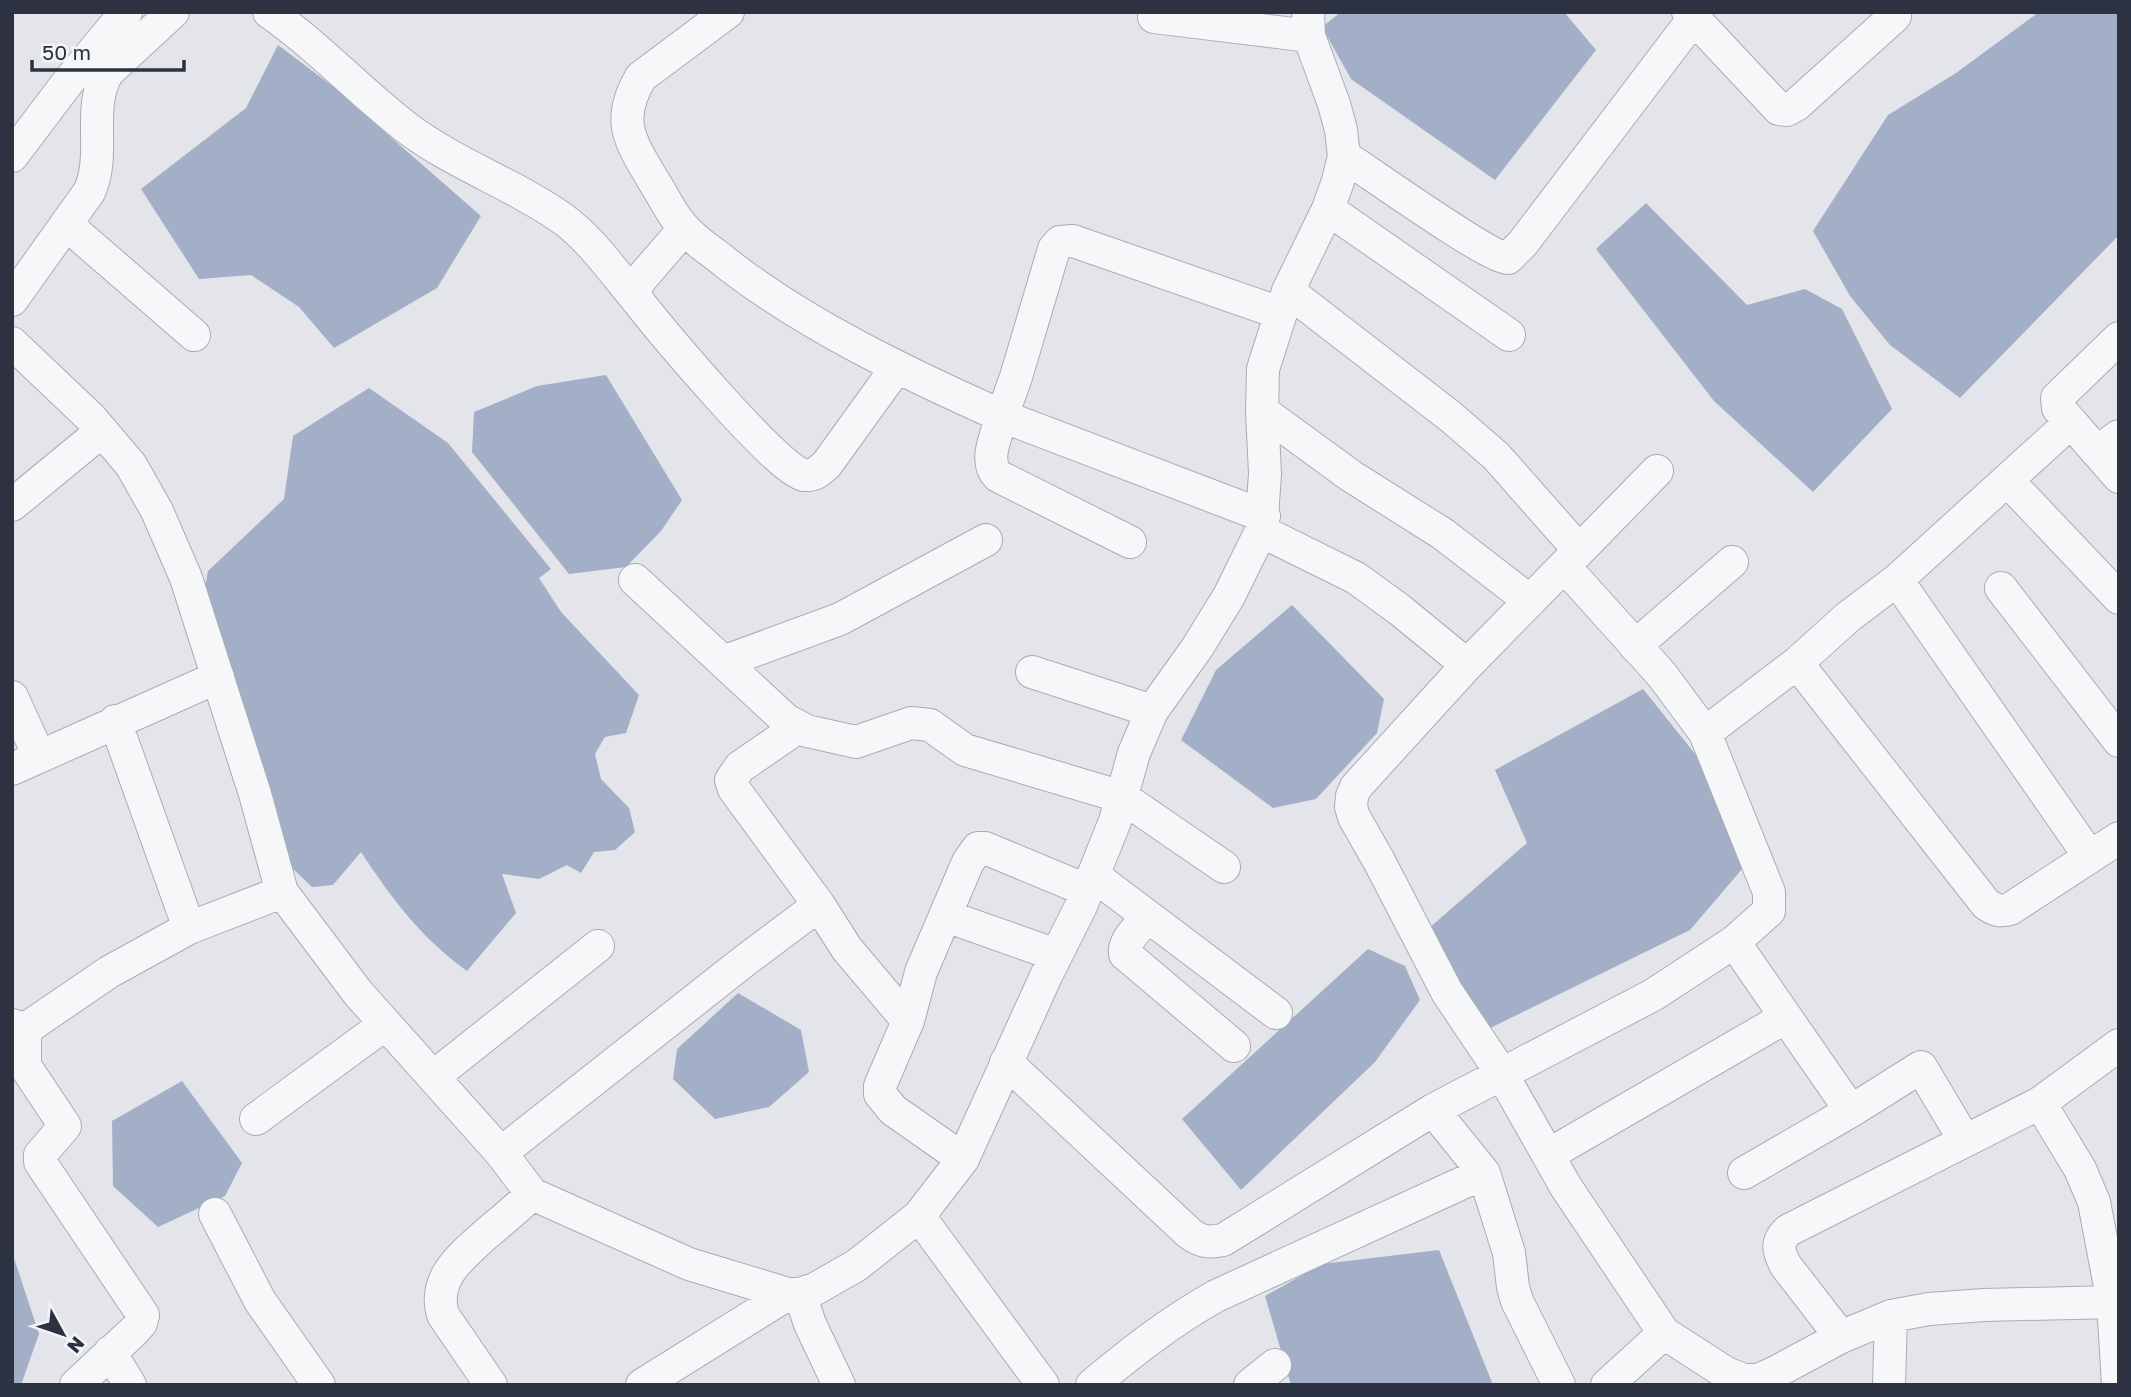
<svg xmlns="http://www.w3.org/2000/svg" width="2131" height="1397" font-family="'Golos Text',sans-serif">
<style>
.water{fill:#a2afc7}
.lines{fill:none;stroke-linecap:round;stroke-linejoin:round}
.minor-casing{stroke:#a9acb4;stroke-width:34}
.minor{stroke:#f6f7f9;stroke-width:32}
</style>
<rect width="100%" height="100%" fill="#e4e5ea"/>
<!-- water -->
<path class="water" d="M1341,12H1564L1596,50L1495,180L1351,79L1322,27Z
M2039,12H2119V235L1960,398L1890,345L1850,296L1813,231L1888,115L1956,73Z
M278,45L331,85L481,216L437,288L334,348L299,307L251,275L199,279L141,189L246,108Z
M1646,203L1747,305L1805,289L1842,309L1892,409L1813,492L1714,401L1596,249Z
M606,375L682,500L661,531L626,567L569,574L472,452L474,412L537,386Z
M369,388L448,443L551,569L539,578L561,612L639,695L626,733L605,737L595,754L601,779L629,808L635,832L615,850L594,852L581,873L567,865L539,879L502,874L516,913L467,971C421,938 392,899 361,852L333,885L312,887L289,865L205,587L208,571L284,499L293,436Z
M1292,605L1384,699L1377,733L1316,799L1273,808L1181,740L1216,670Z
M1643,689L1704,765L1743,868L1690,930L1478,1034L1428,929L1527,843L1495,770Z
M1368,949L1405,966L1420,1000L1375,1062L1241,1190L1182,1119Z
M738,993L801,1030L809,1072L769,1107L715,1119L673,1079L677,1049Z
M182,1081L242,1163L225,1196L158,1227L113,1186L112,1121Z
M1439,1250L1493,1385H1291L1265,1296L1322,1264Z
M12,1252L39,1334L21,1385H12Z"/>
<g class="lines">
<!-- minor casing -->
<g class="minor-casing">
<path id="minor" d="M269,12C318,46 359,91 407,128C456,165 514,184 563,219C592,240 615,274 638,301
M728,12L641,77C615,120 630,141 653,180C663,195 672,216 685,229C696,242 713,252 726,263C807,326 908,374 1002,416C997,434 983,461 998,476L1130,542
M1688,12L1779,109L1787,110L1796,105L1895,16
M1154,17L1309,36
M12,156L68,82L126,12
M1344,156C1369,172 1489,258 1508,258L1523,243L1694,18
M1328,209L1509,335
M66,224L194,335
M684,229L640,280L635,291L638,301C659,328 779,472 804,475C815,476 819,471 827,464L897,367
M1288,291L1451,417L1496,456L1579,550
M12,300L89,192C107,155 86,107 108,72L173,12
M12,343L91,418L131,465L157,511L186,578L255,794L282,892L358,993L501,1153L532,1194L689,1264L788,1294H800
M1262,411L1351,476L1443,534L1530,601
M2071,422L2058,408L2057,398L2119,338
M2097,452L2119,477
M2008,481L2119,598
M12,505L102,431
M1264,516L1002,416L1016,377L1054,249L1060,242L1073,241L1280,313
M1261,531L1356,578L1400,610L1467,665L1564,566L1662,675L1705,733L1797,663L1848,617L1897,580L2071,422L2097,452L2119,436
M1565,565L1657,471
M635,580L786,720L807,731L856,742L911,723L930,725L965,750L1122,797L1224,867
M1897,580L2090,857
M2001,588L2119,741
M1635,646L1732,562
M723,662L840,619L986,540
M1797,663L1986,904C1995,910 2000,912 2010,909L2119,838
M1467,665L1356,787L1352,796L1351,807L1354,817L1379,861L1447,992L1502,1074L1566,1187L1664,1333L1726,1373L1744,1380H1758L1776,1372L1841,1337L1891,1316L1929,1309L1984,1305L2113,1302L2119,1295
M1032,672L1152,711
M12,697L39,756
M115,721L189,928
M798,727L740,767L731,780L734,789L819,905L847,949L908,1021
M12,769L218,677
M1093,875L1276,1013
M946,916L1056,955
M1147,917C1139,928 1123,940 1125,954L1234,1046
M1734,942L1851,1111L1921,1067L1965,1141
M12,1025L19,1028L30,1026L109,972L189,928L282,892
M25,1028V1066L65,1126L40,1155V1162L143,1315L141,1323L134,1331L76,1385
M1006,1062L1189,1233C1201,1242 1209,1243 1223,1240L1433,1110L1653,995L1734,942L1769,911V892L1705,733
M433,1077L598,946
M2040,1103L2080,1169L2094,1202L2113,1302L2118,1385
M1433,1110L1484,1173L1509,1253L1513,1287L1517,1301L1559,1385
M256,1119L384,1025
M501,1153L743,962L819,905
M1548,1155L1786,1017
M963,1159L893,1110L880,1094V1086L908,1021L921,972L968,862L978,848H985L1086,890
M1744,1173L1851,1111
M215,1214L260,1301L319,1385
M919,1216L1043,1385
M1841,1337L1786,1266C1778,1251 1775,1242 1789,1230L2040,1103L2119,1045
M110,1352L130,1385
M491,1385L443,1315C432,1278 462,1256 486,1234C502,1221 517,1208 532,1194
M642,1385L788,1294
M839,1385L810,1324L800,1294L815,1289L857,1265L919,1216L963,1159L1046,976L1081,906L1115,821L1134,753L1152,711L1197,648L1229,596L1261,531L1265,474L1262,411L1263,369L1288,291L1328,209L1338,181L1344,156L1341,130L1334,104L1309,36L1308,12
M1092,1385C1132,1352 1171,1321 1216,1296L1484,1173
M1250,1385L1275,1365
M1607,1385L1664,1333
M1889,1385L1891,1316"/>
</g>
<!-- minor -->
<use href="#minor" class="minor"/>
</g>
<!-- border -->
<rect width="2131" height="1397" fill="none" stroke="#2c3241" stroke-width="28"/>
<!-- north arrow -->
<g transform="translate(63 1334) rotate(130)" stroke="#f3f5f8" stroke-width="5" paint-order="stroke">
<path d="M0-5L12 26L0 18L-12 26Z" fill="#2c3241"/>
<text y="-10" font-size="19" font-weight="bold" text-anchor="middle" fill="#2c3241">N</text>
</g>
<!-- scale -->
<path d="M32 60v10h152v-10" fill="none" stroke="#2c3241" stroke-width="3.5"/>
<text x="42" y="60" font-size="21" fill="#2c3241" stroke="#f3f5f8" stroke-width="5" paint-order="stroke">50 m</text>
</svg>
